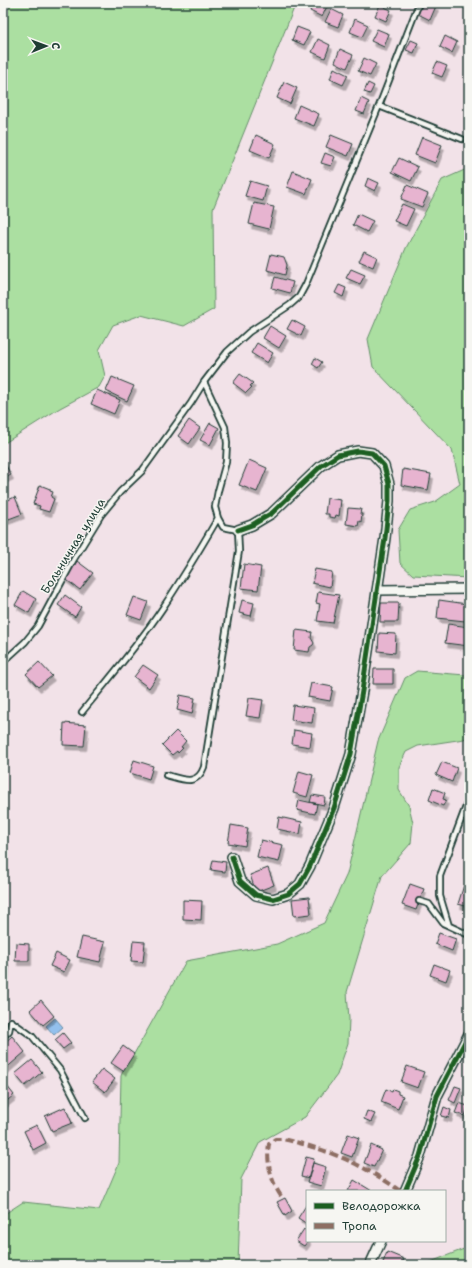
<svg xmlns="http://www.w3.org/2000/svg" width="472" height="1268" font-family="'Shantell Sans',sans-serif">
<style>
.green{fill:#abdfa1;stroke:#658e6a}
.water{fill:#93c0ed;stroke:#658ca3}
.building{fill:#e7b4d0;stroke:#1f3d34;filter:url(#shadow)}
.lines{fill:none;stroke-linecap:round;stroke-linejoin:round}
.service-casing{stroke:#1f3d34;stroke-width:8}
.minor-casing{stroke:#1f3d34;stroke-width:12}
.service{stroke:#f6f6f2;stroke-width:4.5}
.minor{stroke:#f6f6f2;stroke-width:9}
.quiet{stroke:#8d6e63;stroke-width:4;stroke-dasharray:8 4;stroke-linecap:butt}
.cycleway-casing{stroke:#f6f6f2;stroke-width:8}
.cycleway{stroke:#1b5e20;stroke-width:5}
.labels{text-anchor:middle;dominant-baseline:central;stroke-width:3;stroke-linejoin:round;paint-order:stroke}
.street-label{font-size:12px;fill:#1f3d34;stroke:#f6f6f2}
</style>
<defs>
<filter id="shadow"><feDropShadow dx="2.5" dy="4.5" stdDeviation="0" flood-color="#0004"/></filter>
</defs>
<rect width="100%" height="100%" fill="#f2e2e8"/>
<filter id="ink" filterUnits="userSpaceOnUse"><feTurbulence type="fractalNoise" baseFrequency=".025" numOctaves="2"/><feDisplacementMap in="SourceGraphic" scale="8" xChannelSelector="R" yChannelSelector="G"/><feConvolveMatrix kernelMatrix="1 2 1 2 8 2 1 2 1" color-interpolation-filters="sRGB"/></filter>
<g filter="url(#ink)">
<!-- green -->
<path class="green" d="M3,3H296L213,209L214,309L184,326L141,315L113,325L99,350L105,376L99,387L60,408L3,444Z
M469,168V578L413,575L400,563L398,530L410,510L435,502L460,484L452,450L373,367L368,339L406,248L442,180Z
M417,671L465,675L469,679V736L464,739L418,746L406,752L399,767V790L409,806L413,823L411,843L382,876L347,992L349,1019L348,1043L337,1075L305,1117L260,1142L241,1179L238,1265H3V1215L23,1202L99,1210L119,1163L121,1076L123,1071L134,1054L186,961L277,944L324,923L347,874L378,741L405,678Z
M469,1247V1265H423Z"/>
<!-- water -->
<path class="water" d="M55,1018L63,1027L54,1035L46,1026Z"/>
<!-- building -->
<path class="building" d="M313,3L328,4L322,17L310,11Z
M423,3H428L436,6L430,20L418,14Z
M380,5L391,10L386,21L375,16Z
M331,9L343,15L338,27L325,22Z
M355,19L368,25L362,37L350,32Z
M297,27L310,32L304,45L292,40Z
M377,29L389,34L384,47L371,41Z
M445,36L457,42L452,53L440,47Z
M318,39L330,45L325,58L312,52Z
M411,40L418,43L414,53L406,50Z
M340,49L353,55L347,68L335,62Z
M364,58L376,64L370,76L358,71Z
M437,62L447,66L442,77L432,73Z
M334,68L348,75L343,85L330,79Z
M284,82L297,88L290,104L277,98Z
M368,83L374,86L370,94L364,92Z
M361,98L369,102L364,114L356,111Z
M299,105L319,114L314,126L294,118Z
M256,135L275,144L269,158L250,150Z
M331,135L353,144L348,156L326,147Z
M422,137L442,145L435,163L415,155Z
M325,153L335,157L331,166L321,163Z
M399,158L418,167L411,181L392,172Z
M293,171L312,179L306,194L287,187Z
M368,178L379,183L375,191L365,186Z
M250,181L267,186L263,201L245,196Z
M407,185L428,194L422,207L401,199Z
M254,203L274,207L269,229L249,224Z
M402,204L414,209L406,226L394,221Z
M358,214L373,221L367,232L353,225Z
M364,251L377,257L373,267L359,261Z
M271,254L284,257L287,265L285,275L267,270Z
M351,269L365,275L360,284L346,278Z
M275,277L293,282L290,293L272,288Z
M339,285L346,288L343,297L335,293Z
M292,320L305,327L301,336L287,329Z
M270,326L286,336L279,348L263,338Z
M257,343L273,353L267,363L251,353Z
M315,358L322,362L318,368L312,364Z
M240,374L253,383L250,386L252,387L246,393L233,383Z
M112,377L134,386L127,401L106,391Z
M97,390L120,400L114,414L91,404Z
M189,420L200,428L189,444L178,436Z
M210,423L219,428L210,445L200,440Z
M249,460L267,468L257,492L239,485Z
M3,462H4L11,475L3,479Z
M403,469L431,474L428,490L401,485Z
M40,485L50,489V491L53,492L51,497L54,499L49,512L39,509L40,506L33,504Z
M15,497L22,514L6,520L3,512V502Z
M327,498L341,500L339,516L336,515L335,518L329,517V514H325Z
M348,508L361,509L360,514H362L361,522L359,521L358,526L346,524Z
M77,561L93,573L80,590L64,578Z
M244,564L261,567L258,590L241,588Z
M315,569L332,572L330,587L312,583Z
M23,591L36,599L29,613L15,605Z
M318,592L339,595L333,623L317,621L320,604L316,603Z
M65,595L81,607L75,617L58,605Z
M134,597L148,602L141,620L127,615Z
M242,600L254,603L251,616L239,613Z
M439,600L467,604L465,621L437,618Z
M381,603H399L398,622H380Z
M448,624L469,627V646L445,643Z
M296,630L312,632L311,638L314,643L313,645L310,647L309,652L294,650Z
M379,633L396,634L395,653L378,651Z
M39,662L52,676L38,687L26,674Z
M143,665L158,675L149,688L134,677Z
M374,669H393V684H373Z
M311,683L333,687L330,701L308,697Z
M180,695L195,698L192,714L177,710Z
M249,698L263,700L260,718L246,716Z
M293,705L314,708L312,723L291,720Z
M64,723L86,725L84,746L63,745Z
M294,730L312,733L310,747L292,744Z
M176,731L186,741L181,747L183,748L178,753L177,751L172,755L162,745Z
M134,760L153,766L149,779L130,773Z
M442,762L457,768L452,782L436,775Z
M299,771L313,775L307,797L293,793Z
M433,788L445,793L443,799L446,800L443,806L429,800Z
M312,795L325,797L324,805L310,802Z
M299,800L317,804L315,814L297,810Z
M279,817L302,822L300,834L277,829Z
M231,825L248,828L245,846L228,843Z
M261,840L283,845L279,862L257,857Z
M213,860L226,862L225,872L211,870Z
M268,868L274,885L256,892L250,875Z
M410,884L424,889L416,910L402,905Z
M464,885L469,886V907L458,904Z
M309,897L311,914L294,916L292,899Z
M183,900L202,901L201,920L183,919Z
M439,933L456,939L452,951L435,944Z
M82,937L105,942L100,962L77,957Z
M133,941L145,942L143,962L131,961Z
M16,943L29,944V961H15Z
M56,953L70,960L64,972L50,966Z
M3,959L7,962L4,993H3Z
M434,964L450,970L446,981L430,975Z
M41,1000L54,1016L43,1025L30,1010Z
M63,1033L71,1043L63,1049L55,1040Z
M12,1036L25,1052L3,1071V1044Z
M123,1046L134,1054L123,1071L111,1063Z
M32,1060L42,1072L25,1086L15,1074Z
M407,1066L424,1072L418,1088L401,1082Z
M102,1069L115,1079L105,1092L92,1082Z
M3,1081L14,1095L3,1104Z
M455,1086L461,1088L455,1103L449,1100Z
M386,1089L392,1092L393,1089L398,1091V1094L403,1096L398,1109L381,1102Z
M459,1103L468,1106L465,1116L455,1113Z
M65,1107L72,1123L52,1131L45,1116Z
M444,1107L451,1110L449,1118L441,1116Z
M367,1111L375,1114L371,1122L364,1119Z
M37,1125L46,1143L33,1150L24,1131Z
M348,1134L359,1138L352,1157L341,1153Z
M371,1145L382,1150L374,1167L364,1163Z
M306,1157L314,1159L309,1178L301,1176Z
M313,1163L326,1167L321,1186L307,1182Z
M354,1180L372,1191H348Z
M285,1198L292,1211L285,1216L277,1202Z
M307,1204V1224L298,1218Z
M304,1229L307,1232L308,1241L304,1246L296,1241Z
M387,1252L404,1259L401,1265H382Z"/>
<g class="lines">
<!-- service casing -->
<g class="service-casing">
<path id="service" d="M379,106L462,139
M3,662L25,642L38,626L74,559L101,515L120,492L142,471L191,403L204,382
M82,712C109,679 138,645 162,609C182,579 200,549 218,518
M166,775C182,779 197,787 204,767L239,551L238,530L223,527L218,518L215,507L218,491L226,462L227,443L225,427L204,382L227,352L249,332L290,305L299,297L306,284L379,106L419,3
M419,901L429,904L443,923L469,935
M449,926L440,896V876L468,801
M3,1037L9,1031L11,1021L32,1036L60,1070L85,1118"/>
</g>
<!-- minor casing -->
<g class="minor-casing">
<path id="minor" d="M377,590L469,589
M232,857L240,881L256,895L273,899L288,894L300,884L310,866L334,808L351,754L362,691L385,538L389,501V484L384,466L372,453L358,451L338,455L321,466L272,513L252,525L238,530
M405,1191L420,1156L437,1096L469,1034
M370,1265L381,1241"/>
</g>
<!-- service -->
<use href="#service" class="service"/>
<!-- minor -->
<use href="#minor" class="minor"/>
<!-- quiet -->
<path class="quiet" d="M281,1196C271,1182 266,1161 269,1144L275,1139H282C325,1148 365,1165 400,1191"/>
<!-- cycleway casing -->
<g class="cycleway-casing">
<path id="cycleway" d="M232,857L240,881L256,895L273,899L288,894L300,884L310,866L334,808L351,754L362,691L385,538L389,501V484L384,466L372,453L358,451L338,455L321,466L272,513L252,525L238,530
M405,1191L420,1156L437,1096L469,1034"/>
</g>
<!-- cycleway -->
<use href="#cycleway" class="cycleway"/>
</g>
</g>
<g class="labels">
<!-- street labels -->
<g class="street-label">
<text transform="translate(73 546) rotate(-58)">Больничная улица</text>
</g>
</g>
<!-- margin -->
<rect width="472" height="1268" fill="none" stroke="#f6f6f2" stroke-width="16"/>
<rect x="8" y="8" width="456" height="1252" fill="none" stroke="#1f3d34" stroke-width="1.5" filter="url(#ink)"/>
<!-- legend -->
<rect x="306" y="1190" width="140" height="52" fill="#f6f6f2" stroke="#a0aca6"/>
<rect x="314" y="1203" width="20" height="6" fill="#1b5e20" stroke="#a0aca6"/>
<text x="342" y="1210" font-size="12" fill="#1f3d34">Велодорожка</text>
<rect x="314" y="1223" width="20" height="6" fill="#8d6e63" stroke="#a0aca6"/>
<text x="342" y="1230" font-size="12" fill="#1f3d34">Тропа</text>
<!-- north arrow -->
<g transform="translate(46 46) rotate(89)" stroke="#f6f6f2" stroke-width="3" paint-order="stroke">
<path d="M0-3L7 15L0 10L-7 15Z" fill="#1f3d34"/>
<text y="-6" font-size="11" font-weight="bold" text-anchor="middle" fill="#1f3d34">С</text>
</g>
</svg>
